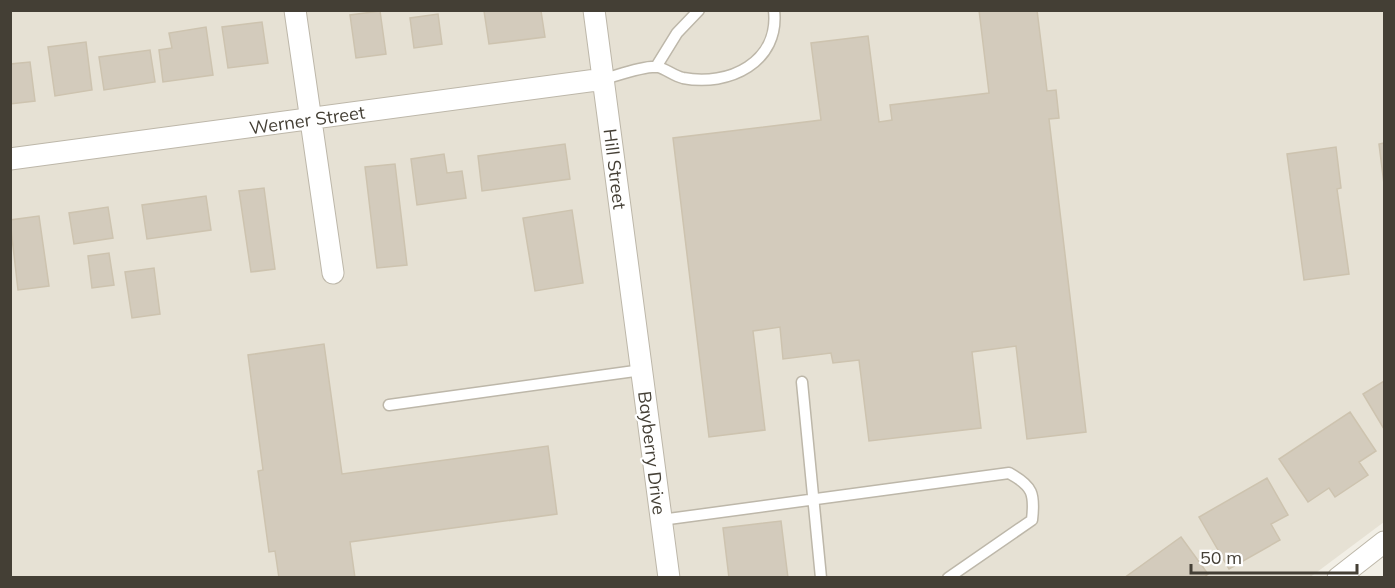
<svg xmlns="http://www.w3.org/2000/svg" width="1395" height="588" font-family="Mulish,sans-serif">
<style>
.residential{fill:#e6e1d4}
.building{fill:#d3cbbc;stroke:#cdc3af;stroke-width:1.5}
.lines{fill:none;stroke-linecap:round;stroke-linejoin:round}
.service-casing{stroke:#bdb7a9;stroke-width:13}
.minor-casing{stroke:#bdb7a9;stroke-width:23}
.service{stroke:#fff;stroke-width:10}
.minor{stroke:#fff;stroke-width:21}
.labels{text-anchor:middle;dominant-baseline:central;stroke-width:4.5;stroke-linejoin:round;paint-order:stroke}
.street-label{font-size:18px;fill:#443f35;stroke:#fff}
</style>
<rect width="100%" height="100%" fill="#f2efe6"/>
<!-- residential -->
<path class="residential" d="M10,11H1384V522L1309,578L11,577Z"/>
<!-- building -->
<path class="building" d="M548,10L541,11L545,37L489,44L484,11Z
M979,10H1037L1047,91L1056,90L1059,118L1049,119L1086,432L1027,439L1016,346L972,352L981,428L869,441L859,360L833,363L831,353L783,359L780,327L753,331L765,430L709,437L673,138L821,120L811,43L868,36L879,122L892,120L890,105L989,93Z
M380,11L386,54L356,58L350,15Z
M438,14L442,44L414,48L410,18Z
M262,22L268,63L228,68L222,27Z
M206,27L213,75L163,82L159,50L172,48L169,33Z
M86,42L92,90L55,96L48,47Z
M150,50L155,82L104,90L99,57Z
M30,62L35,101L10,104V64Z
M1384,143V184L1379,144Z
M565,144L570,179L482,191L478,156Z
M1336,147L1341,188L1337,189L1349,274L1304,280L1287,154Z
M444,154L447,173L462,171L466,198L417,205L411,159Z
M395,164L407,265L377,268L365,167Z
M264,188L275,269L251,272L239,191Z
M206,196L211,230L147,239L142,205Z
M108,207L113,238L74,244L69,213Z
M572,210L583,283L535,291L523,218Z
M39,216L49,286L18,290L10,220Z
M109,253L114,285L92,288L88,256Z
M154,268L160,314L132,318L125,272Z
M324,344L342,474L548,446L557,514L350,542L355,578H279L275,551L269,552L258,471L263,470L248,355Z
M1384,381V429L1363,394Z
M1350,412L1376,451L1359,462L1368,475L1335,497L1329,488L1308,502L1279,459Z
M1267,478L1288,515L1271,524L1280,540L1229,569L1199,517Z
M781,521L788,578H729L723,528Z
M1181,537L1208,574L1203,578H1124Z"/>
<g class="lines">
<!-- service casing -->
<g class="service-casing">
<path id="service" d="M656,67L677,33L699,10
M604,79C616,76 646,65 658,67C666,69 674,76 683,78C729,87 780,62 774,10
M802,382L821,578
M389,405L642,370
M661,520L1009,473C1033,486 1035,494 1032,520L948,578"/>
</g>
<!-- minor casing -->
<g class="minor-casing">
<path id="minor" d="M295,10L333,273
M594,10L669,578
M10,159L604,79
M1338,578L1384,542"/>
</g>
<!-- service -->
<use href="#service" class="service"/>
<!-- minor -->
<use href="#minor" class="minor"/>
</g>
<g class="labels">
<!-- street labels -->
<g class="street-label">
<text transform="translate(307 120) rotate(-8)">Werner Street</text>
<text transform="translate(615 169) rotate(83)">Hill Street</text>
<text transform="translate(652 453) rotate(83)">Bayberry Drive</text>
</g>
</g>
<!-- border -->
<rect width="1395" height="588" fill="none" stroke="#443f35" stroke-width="24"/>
<!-- scale -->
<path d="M1191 564v9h166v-9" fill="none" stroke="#443f35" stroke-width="3"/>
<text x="1200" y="564" font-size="18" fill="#443f35" stroke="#ffffff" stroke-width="4.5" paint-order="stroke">50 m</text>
</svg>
